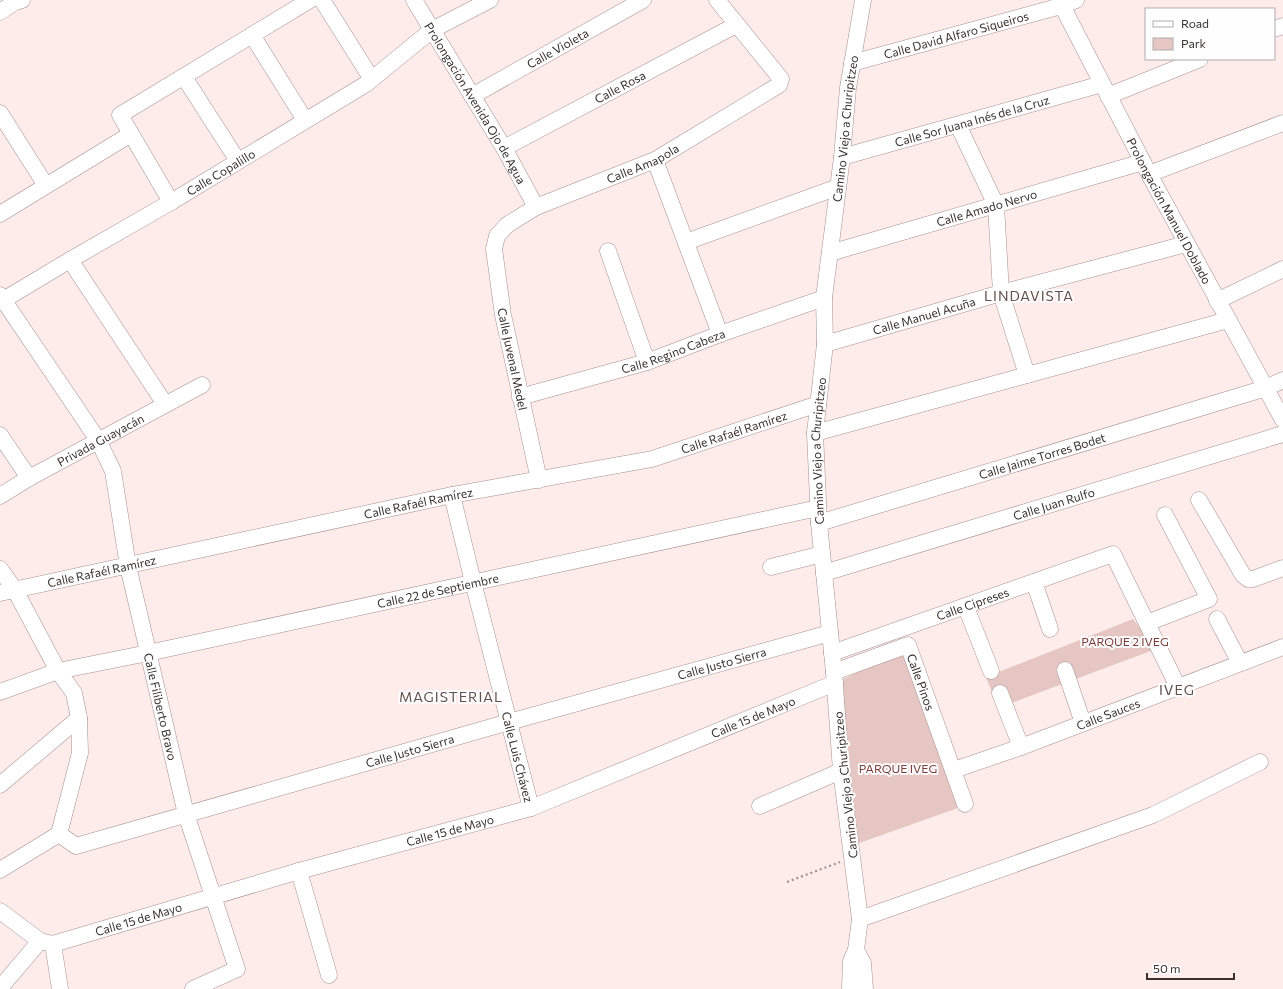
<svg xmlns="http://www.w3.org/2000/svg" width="1283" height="989" font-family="Commissioner,sans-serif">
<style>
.green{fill:#e5c6c3}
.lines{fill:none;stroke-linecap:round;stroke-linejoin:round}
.minor-casing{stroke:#a5908f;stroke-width:17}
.path{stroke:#978a89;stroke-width:2;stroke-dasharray:2 3;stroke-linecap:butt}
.minor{stroke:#fff;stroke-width:16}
.labels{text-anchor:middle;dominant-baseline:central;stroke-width:4;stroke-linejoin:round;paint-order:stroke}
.street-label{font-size:12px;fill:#393030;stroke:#fefefe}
.park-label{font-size:12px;fill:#7c3e3c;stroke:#fefefe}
.quarter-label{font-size:14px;letter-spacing:1px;fill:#62504e;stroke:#fefefe}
</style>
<rect width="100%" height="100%" fill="#feeceb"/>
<!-- green -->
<path class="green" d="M1133,619L1156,649L998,708L986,677Z
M911,647L969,804L851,846L835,683Z"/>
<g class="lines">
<!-- minor casing -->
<g class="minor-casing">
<g id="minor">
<path d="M322,0L371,78"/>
<path id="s1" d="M414,0L504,148L536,207"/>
<path id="s2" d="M1059,0L1149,174L1283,420"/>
<path d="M0,12L15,2L22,0"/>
<path d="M1274,29L1283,26"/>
<path d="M252,35L305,120"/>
<path id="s3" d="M852,63L1061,6L1076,0"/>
<path d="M184,77L238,161"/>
<path id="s4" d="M472,96L643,0"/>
<path d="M1108,96L1200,59"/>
<path d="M0,113L45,184"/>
<path d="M958,125L996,205L1001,293L1027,375"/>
<path id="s5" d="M504,148L736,25"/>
<path id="s6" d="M842,157L1102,84"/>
<path d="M655,160L720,334"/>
<path d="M1149,174L1283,123"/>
<path d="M171,202L120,115L310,0"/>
<path d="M0,214L131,134"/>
<path d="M686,242L838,187"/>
<path d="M608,251L647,362"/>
<path id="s7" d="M830,253L1143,162"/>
<path d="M70,260L165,404"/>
<path id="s8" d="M0,295L98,440L113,471L128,566L186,814L237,969L193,989"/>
<path d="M1217,301L1283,269"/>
<path id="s9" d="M0,302L70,260L171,202L366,84L432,30L490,0"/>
<path id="s10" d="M825,344L1001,293L1186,244"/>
<path id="s11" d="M520,397L647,362L720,334L824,298"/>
<path d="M815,433L1228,320"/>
<path d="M0,435L29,478"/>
<path id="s12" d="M539,480L503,315L494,249L497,236L507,225L536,207L655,160L779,85L781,79L717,0"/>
<path id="s13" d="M452,495L473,582L531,808"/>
<path id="s14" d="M0,496L29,478L202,385"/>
<path d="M1199,500L1243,575L1248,579H1253L1283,568"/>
<path id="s15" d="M819,523L1266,388L1283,380"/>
<path d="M771,567L822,554"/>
<path d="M0,569L15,590L58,671L74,693L79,718L80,753L59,834"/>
<path id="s16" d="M824,573L1283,434"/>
<path d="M1034,582L1050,629"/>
<path id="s17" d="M0,593L452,495L652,459L818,404"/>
<path d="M966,607L991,671"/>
<path d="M1217,619L1240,663"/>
<path d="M1147,623L1209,599L1165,515"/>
<path id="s18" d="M832,653L1113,554L1178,687"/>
<path d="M1065,670L1083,723"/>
<path id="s19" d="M834,672L908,645L965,804"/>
<path id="s20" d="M0,692L58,671L148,653L818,508"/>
<path d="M1000,693L1021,747"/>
<path id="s21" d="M954,770L1021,747L1283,647"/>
<path d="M0,785L79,718"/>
<path d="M760,806L841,771"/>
<path id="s22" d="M59,834L76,846L509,722L830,633"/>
<path d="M0,870L59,834"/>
<path d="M299,871L329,975"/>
<path d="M0,911L40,941L53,944"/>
<path d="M860,919L1153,815L1260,762"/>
<path id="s23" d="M53,944L299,871L531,808L835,683"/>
<path d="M53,944L60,989"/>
<path d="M856,950L863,963L865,989"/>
<path d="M0,988L40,941"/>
<path id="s24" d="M850,989L851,961L856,950L860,919L841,771L834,672L819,523L815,433L825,344L824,298L842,157L848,88L863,0"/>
</g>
</g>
<!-- path -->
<path class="path" d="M787,882L840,862"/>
<!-- minor -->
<use href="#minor" class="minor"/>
</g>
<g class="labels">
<!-- street labels -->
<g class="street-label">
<text stroke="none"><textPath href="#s3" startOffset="108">Calle David Alfaro Siqueiros</textPath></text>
<text stroke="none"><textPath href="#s4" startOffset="98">Calle Violeta</textPath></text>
<text stroke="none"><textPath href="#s5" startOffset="131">Calle Rosa</textPath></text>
<text stroke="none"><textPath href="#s1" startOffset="120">Prolongación Avenida Ojo de Agua</textPath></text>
<text stroke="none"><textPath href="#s6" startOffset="135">Calle Sor Juana Inés de la Cruz</textPath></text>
<text stroke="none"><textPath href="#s24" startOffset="866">Camino Viejo a Churipitzeo</textPath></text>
<text stroke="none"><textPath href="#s12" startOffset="413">Calle Amapola</textPath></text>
<text stroke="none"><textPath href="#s9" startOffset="256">Calle Copalillo</textPath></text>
<text stroke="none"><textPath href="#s7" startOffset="163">Calle Amado Nervo</textPath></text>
<text stroke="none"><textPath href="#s2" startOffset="238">Prolongación Manuel Doblado</textPath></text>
<text stroke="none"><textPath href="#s10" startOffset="103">Calle Manuel Acuña</textPath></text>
<text stroke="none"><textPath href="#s11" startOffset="160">Calle Regino Cabeza</textPath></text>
<text transform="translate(513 359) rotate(78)">Calle Juvenal Medel</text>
<text stroke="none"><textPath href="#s17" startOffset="752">Calle Rafaél Ramírez</textPath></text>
<text stroke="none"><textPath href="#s14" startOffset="115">Privada Guayacán</textPath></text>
<text stroke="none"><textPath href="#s24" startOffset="542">Camino Viejo a Churipitzeo</textPath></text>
<text stroke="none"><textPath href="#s15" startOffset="233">Calle Jaime Torres Bodet</textPath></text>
<text stroke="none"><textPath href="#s17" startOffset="428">Calle Rafaél Ramírez</textPath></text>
<text stroke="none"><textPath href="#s16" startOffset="240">Calle Juan Rulfo</textPath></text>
<text stroke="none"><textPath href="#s17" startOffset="104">Calle Rafaél Ramírez</textPath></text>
<text stroke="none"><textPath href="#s20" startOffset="450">Calle 22 de Septiembre</textPath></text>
<text stroke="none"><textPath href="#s18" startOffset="149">Calle Cipreses</textPath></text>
<text stroke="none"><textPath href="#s22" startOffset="692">Calle Justo Sierra</textPath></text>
<text stroke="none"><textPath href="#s19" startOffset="118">Calle Pinos</textPath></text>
<text stroke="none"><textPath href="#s8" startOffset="450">Calle Filiberto Bravo</textPath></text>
<text stroke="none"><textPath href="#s21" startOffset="164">Calle Sauces</textPath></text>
<text stroke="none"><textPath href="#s23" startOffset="737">Calle 15 de Mayo</textPath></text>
<text stroke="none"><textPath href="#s22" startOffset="368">Calle Justo Sierra</textPath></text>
<text stroke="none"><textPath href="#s13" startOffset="270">Calle Luis Chávez</textPath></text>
<text transform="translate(845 785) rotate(-96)">Camino Viejo a Churipitzeo</text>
<text stroke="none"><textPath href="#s23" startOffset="413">Calle 15 de Mayo</textPath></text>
<text stroke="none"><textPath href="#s23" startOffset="89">Calle 15 de Mayo</textPath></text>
</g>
<!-- park labels -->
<g class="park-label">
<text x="1125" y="641">PARQUE 2 IVEG</text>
<text x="898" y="768">PARQUE IVEG</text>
</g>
<!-- quarter labels -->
<g class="quarter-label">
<text x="1029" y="295">LINDAVISTA</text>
<text x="1177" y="689">IVEG</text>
<text x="451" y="696">MAGISTERIAL</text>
</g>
</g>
<!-- legend -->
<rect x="1145" y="8" width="130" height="52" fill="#fefefe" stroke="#afacac"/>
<rect x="1153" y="21" width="20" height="6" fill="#ffffff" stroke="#afacac"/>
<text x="1181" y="28" font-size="12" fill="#393030">Road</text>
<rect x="1153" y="38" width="20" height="12" fill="#e5c6c3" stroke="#afacac"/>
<text x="1181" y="48" font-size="12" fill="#393030">Park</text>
<!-- scale -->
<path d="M1147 973v6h87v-6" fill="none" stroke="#393030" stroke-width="2"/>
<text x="1153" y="973" font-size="12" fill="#393030" stroke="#fefefe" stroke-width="3" paint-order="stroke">50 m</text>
</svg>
